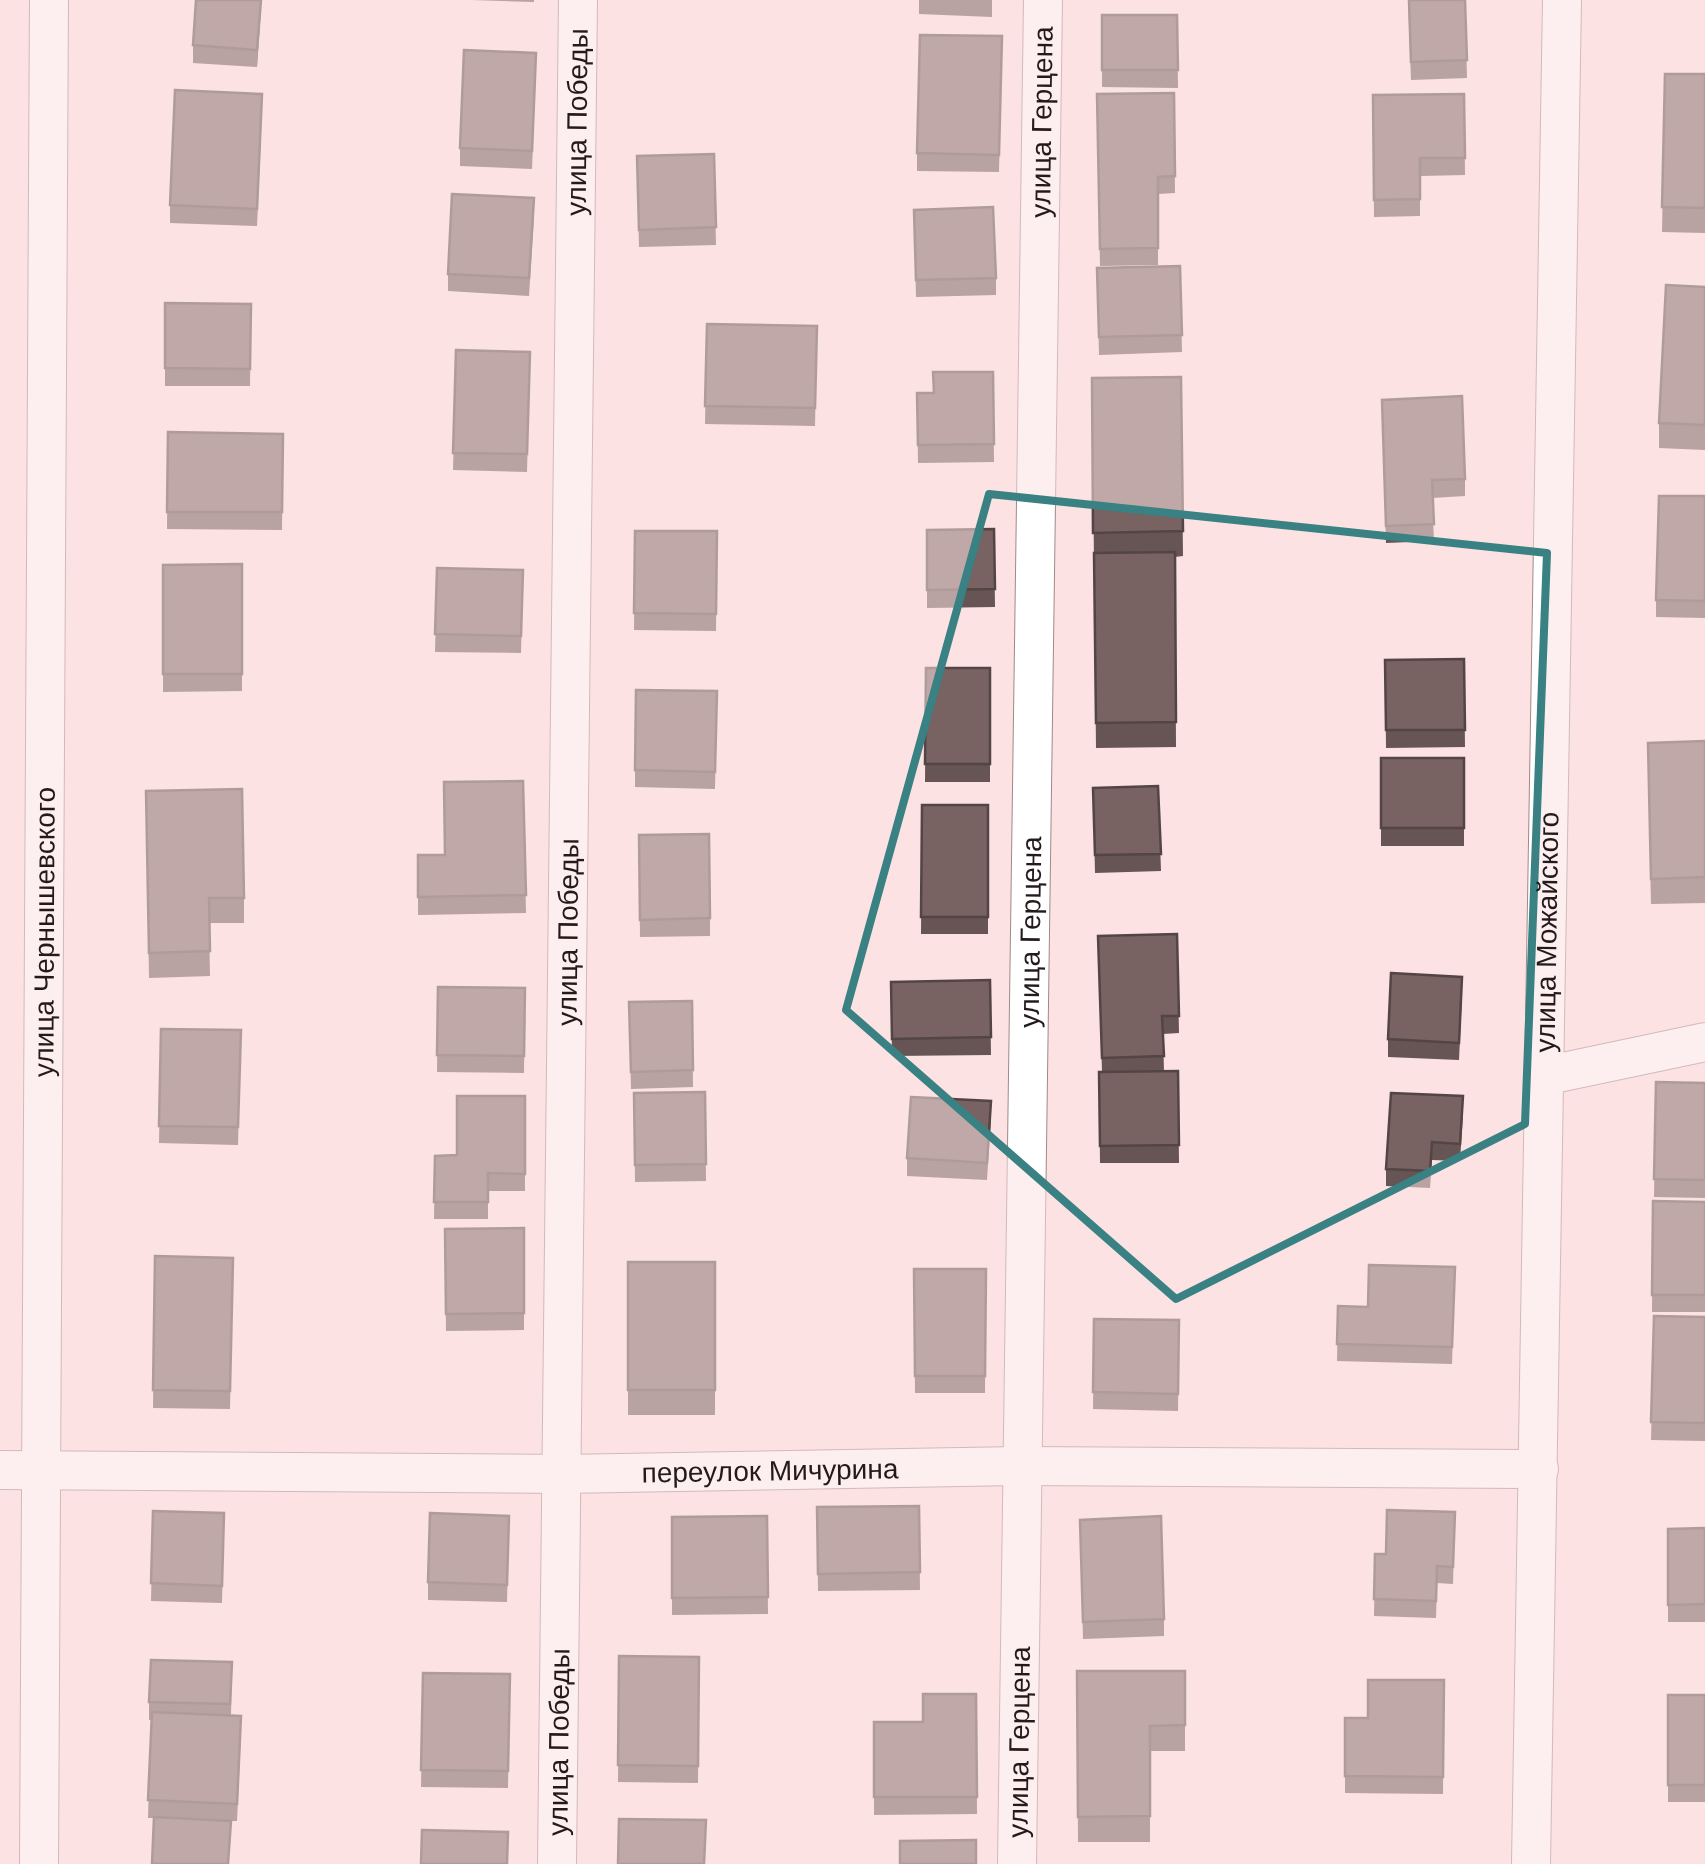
<svg xmlns="http://www.w3.org/2000/svg" width="1705" height="1864" font-family="Helvetica,sans-serif">
<style>
.lines{fill:none;stroke-linecap:round;stroke-linejoin:round}
.minor-casing{stroke:#a18989;stroke-width:40}
.minor{stroke:#fff;stroke-width:38}
.wall{fill:#675454}
.shaded-wall{fill:#544545}
.building{fill:#786262;stroke:#544545;stroke-width:2.5}
.marked{fill:none;stroke:#398183;stroke-width:8;stroke-linejoin:round}
.labels{text-anchor:middle;dominant-baseline:central;stroke-width:8;stroke-linejoin:round;paint-order:stroke}
.street-label{font-size:28px;fill:#241a1b;stroke:#fff}
</style>
<rect width="100%" height="100%" fill="#fce2e2"/>
<g class="lines">
<!-- minor casing -->
<g class="minor-casing">
<g id="minor">
<path d="M1544,1076L1705,1042"/>
<path id="s1" d="M0,1470L563,1474L1021,1466L1539,1469"/>
<path id="s2" d="M39,1864L49,0"/>
<path id="s3" d="M557,1864L578,0"/>
<path id="s4" d="M1017,1864L1043,0"/>
<path id="s5" d="M1531,1864L1562,0"/>
</g>
</g>
<!-- minor -->
<use href="#minor" class="minor"/>
</g>
<!-- wall -->
<path class="wall" d="M472,0H534V2Z
M919,0H992V17L919,14Z
M1408,0H1465L1467,78L1411,80Z
M261,8L257,67L193,63V45Z
M1102,15H1177L1178,88L1102,87Z
M1002,36L999,172L917,171V153Z
M536,70L532,169L460,166V148Z
M1665,74H1705V233L1662,232Z
M1174,93L1175,193L1158,194V265L1100,266L1097,94Z
M1464,94L1465,175L1420,176V216L1374,217L1373,95Z
M262,111L257,226L170,223V205Z
M714,154L716,245L639,247L637,156Z
M914,210L996,278V295L916,297Z
M534,216L529,296L448,291V274Z
M1180,266L1182,352L1099,355L1097,268Z
M1705,287V450L1659,448V423Z
M165,303L251,304L250,386H165Z
M707,324L817,326L815,426L705,424Z
M456,350L530,352L527,472L453,470Z
M993,372L994,462L918,463L917,393H934Z
M1181,377L1183,556L1175,557L1176,747L1096,748L1092,378Z
M1382,417L1465,479V496L1432,498L1434,541L1386,543Z
M168,432L283,434L282,530L167,529Z
M1705,496V618L1656,617V600Z
M994,529L995,607L927,608V530Z
M635,531H717L716,631L634,630Z
M242,564V691L163,692V565Z
M437,568L523,570L521,653L435,652Z
M1464,659L1465,747L1386,748L1385,660Z
M926,668H990V782H925Z
M717,691L715,789L635,787V770Z
M1705,741V903L1651,904L1648,768Z
M1381,758H1464V846H1381Z
M523,781L526,913L418,915V855H445Z
M1158,786L1161,871L1095,873L1093,788Z
M146,791L244,898V923H209L210,976L149,978Z
M922,805H988V934H921Z
M639,835L710,918V936L640,937Z
M1177,934L1179,1033L1163,1034L1164,1071H1178L1179,1163H1100L1099,1072H1102L1098,936Z
M990,980L991,1055L892,1056L891,982Z
M438,987L525,988L524,1073L437,1072Z
M1462,994L1459,1060L1388,1057V1039Z
M692,1001L693,1087L631,1089L629,1002Z
M161,1029L241,1030L238,1145L159,1143Z
M1656,1082L1705,1083V1198L1654,1197Z
M705,1092L706,1181L635,1182L634,1093Z
M525,1096V1191H488V1219H434L435,1156L457,1155Z
M1463,1114L1460,1161L1432,1160L1430,1188L1386,1186V1169Z
M991,1118L987,1180L907,1176V1158Z
M1653,1201L1705,1202V1312H1652Z
M524,1228V1330L446,1331L445,1229Z
M155,1256L233,1258L230,1409L153,1408Z
M628,1262H715V1415H628Z
M1455,1267L1452,1364L1337,1361L1338,1306L1368,1307Z
M914,1269H986L985,1393H915Z
M1654,1316L1705,1317V1441L1651,1440Z
M1094,1319L1179,1320L1178,1411L1093,1409Z
M919,1506L920,1590L818,1591L817,1507Z
M153,1511L224,1513L222,1603L151,1601Z
M1455,1512L1453,1584L1437,1583L1436,1618L1374,1616L1375,1554H1386Z
M509,1516L507,1602L428,1600V1582Z
M767,1516L768,1614L672,1615V1517Z
M1080,1520L1164,1619V1636L1083,1639Z
M1705,1528V1622H1668V1529Z
M619,1656L699,1657L698,1783L618,1782Z
M232,1662L231,1716L241,1733L237,1821H231V1838L154,1818H148L151,1720H149V1702Z
M1077,1671H1185V1751H1150V1842H1078Z
M423,1673L510,1674L508,1788L421,1787Z
M1444,1680L1443,1794L1345,1793V1718H1368Z
M976,1694L977,1814L874,1815V1722H923Z
M1668,1695H1705V1802H1668Z"/>
<!-- shaded-wall -->
<path class="shaded-wall" d="M261,0V8L257,67V50Z"/>
<!-- building -->
<path class="building" d="M196,0H261L257,50L193,45Z
M1409,0H1465L1467,60L1411,62Z
M1102,15H1177L1178,70H1102Z
M920,35L1002,36L999,155L917,153Z
M464,50L536,53L532,151L460,148Z
M1665,74H1705V208L1662,207Z
M175,90L262,94L257,209L170,205Z
M1174,93L1175,176L1158,177V248L1100,249L1097,94Z
M1464,94L1465,158H1420V199L1374,200L1373,95Z
M714,154L716,227L639,230L637,156Z
M452,194L534,198L529,278L448,274Z
M993,207L996,278L916,280L914,210Z
M1180,266L1182,335L1099,337L1097,268Z
M1666,285L1705,287V425L1659,423Z
M165,303L251,304L250,369L165,368Z
M707,324L817,326L815,408L705,406Z
M456,350L530,352L527,454L453,453Z
M933,372H993L994,444L918,445L917,393H934Z
M1181,377L1183,531L1093,533L1092,378Z
M1462,396L1465,479L1432,480L1434,524L1386,526L1382,400Z
M168,432L283,434L282,512H167Z
M1659,496H1705V601L1656,600Z
M994,529L995,589L927,590V530Z
M635,531H717L716,614L634,613Z
M1175,552L1176,722L1096,723L1094,553Z
M242,564V674H163V565Z
M437,568L523,570L521,636L435,634Z
M1464,659L1465,730H1386L1385,660Z
M926,668H990V764H925Z
M636,690L717,691L715,772L635,770Z
M1705,741V877L1651,879L1648,743Z
M1381,758H1464V828H1381Z
M523,781L526,895L418,897V855H445L444,782Z
M1158,786L1161,854L1095,855L1093,788Z
M242,789L244,898H209L210,951L149,953L146,791Z
M922,805H988V917H921Z
M709,834L710,918L640,920L639,835Z
M1177,934L1179,1016H1162L1164,1056L1102,1058L1098,936Z
M1391,973L1462,977L1459,1043L1388,1039Z
M990,980L991,1037L892,1039L891,982Z
M438,987L525,988L524,1056L437,1055Z
M692,1001L693,1070L631,1072L629,1002Z
M161,1029L241,1030L238,1127L159,1126Z
M1178,1071L1179,1145L1100,1146L1099,1072Z
M1656,1082L1705,1083V1180L1654,1179Z
M705,1092L706,1164L635,1165L634,1093Z
M1391,1093L1463,1096L1460,1144L1432,1142L1430,1171L1386,1169Z
M457,1096H525V1174L488,1173V1202H434L435,1156L457,1155Z
M911,1097L991,1101L987,1163L907,1158Z
M1653,1201L1705,1202V1295H1652Z
M524,1228V1313L446,1314L445,1229Z
M155,1256L233,1258L230,1391L153,1390Z
M628,1262H715V1390H628Z
M1369,1265L1455,1267L1452,1347L1337,1344L1338,1306L1368,1307Z
M914,1269H986L985,1376H915Z
M1654,1316L1705,1317V1423L1651,1422Z
M1094,1319L1179,1320L1178,1394L1093,1392Z
M919,1506L920,1572L818,1574L817,1507Z
M1387,1510L1455,1512L1453,1567L1437,1566L1436,1601L1374,1599L1375,1554H1386Z
M153,1511L224,1513L222,1586L151,1583Z
M430,1513L509,1516L507,1585L428,1582Z
M767,1516L768,1597L672,1598V1517Z
M1161,1516L1164,1619L1083,1622L1080,1520Z
M1705,1528V1604L1668,1605V1529Z
M619,1656L699,1657L698,1766L618,1765Z
M151,1660L232,1662L230,1704L149,1702Z
M1077,1671H1185V1725L1150,1726V1816L1078,1817Z
M423,1673L510,1674L508,1771L421,1770Z
M1368,1680H1444L1443,1777L1345,1776V1718H1368Z
M923,1694H976L977,1797H874V1722H923Z
M1668,1695H1705V1785H1668Z
M152,1712L241,1716L237,1804L148,1800Z
M154,1817L231,1821L228,1864H152Z
M619,1819L706,1820L704,1864H618Z
M422,1830L508,1832L507,1864H421Z
M976,1840V1864H900V1841Z"/>
<!-- marked area -->
<path d="M0 0H1705V1864H0ZM989,494L1547,553L1525,1124L1176,1299L846,1010Z" fill="#fce2e2" fill-opacity=".55" fill-rule="evenodd"/>
<path class="marked" d="M989,494L1547,553L1525,1124L1176,1299L846,1010Z"/>
<g class="labels">
<!-- street labels -->
<g class="street-label">
<text stroke="none"><textPath href="#s3" startOffset="1742">улица Победы</textPath></text>
<text stroke="none"><textPath href="#s4" startOffset="1742">улица Герцена</textPath></text>
<text stroke="none"><textPath href="#s2" startOffset="932">улица Чернышевского</textPath></text>
<text stroke="none"><textPath href="#s3" startOffset="932">улица Победы</textPath></text>
<text stroke="none"><textPath href="#s4" startOffset="932">улица Герцена</textPath></text>
<text stroke="none"><textPath href="#s5" startOffset="932">улица Можайского</textPath></text>
<text stroke="none"><textPath href="#s1" startOffset="770">переулок Мичурина</textPath></text>
<text stroke="none"><textPath href="#s3" startOffset="122">улица Победы</textPath></text>
<text stroke="none"><textPath href="#s4" startOffset="122">улица Герцена</textPath></text>
</g>
</g>
</svg>
